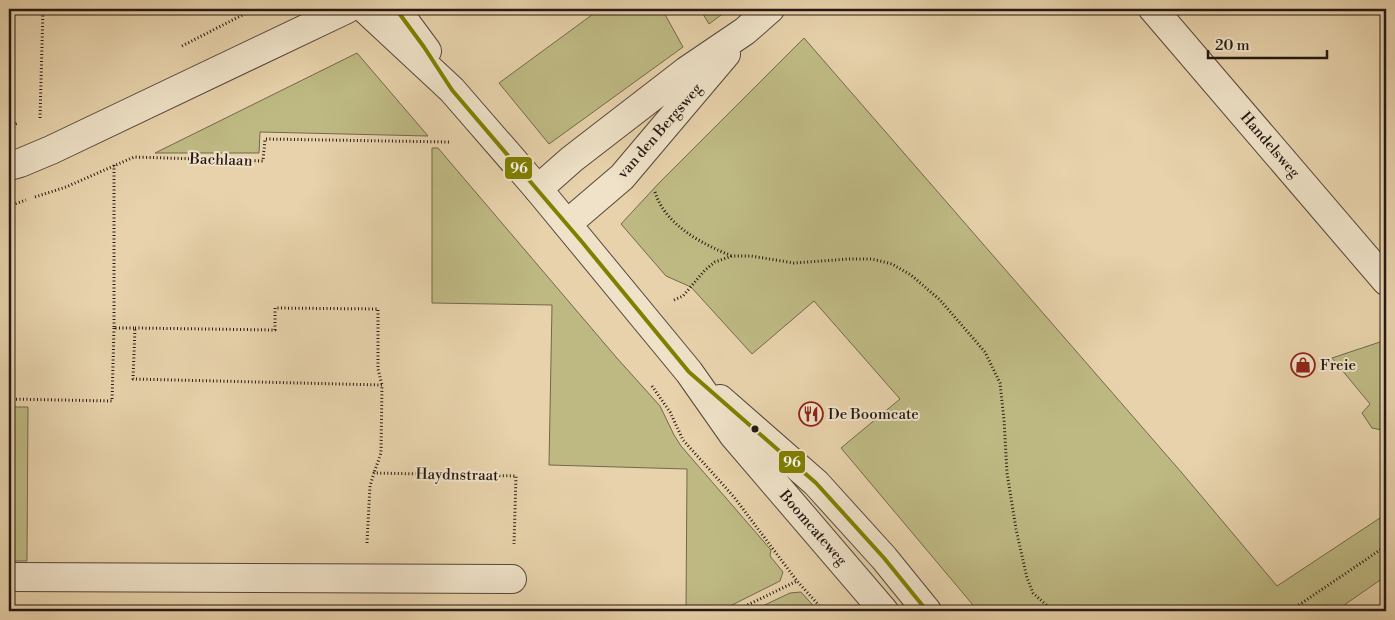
<svg xmlns="http://www.w3.org/2000/svg" width="1395" height="620" font-family="'Libre Bodoni',serif">
<style>
.green{fill:#beb983;stroke:#72694c}
.lines{fill:none;stroke-linecap:round;stroke-linejoin:round}
.minor-casing{stroke:#56473a;stroke-width:30}
.tertiary-casing{stroke:#56473a;stroke-width:30}
.path{stroke:#251914;stroke-width:3;stroke-dasharray:1 2.5;stroke-linecap:butt}
.minor{stroke:#efe2c8;stroke-width:28}
.tertiary{stroke:#efe2c8;stroke-width:28}
.bus-1-casing{stroke:#efe2c8;stroke-width:8}
.bus-1{stroke:#808000;stroke-width:4}
.bus-dot{fill:#251914;stroke:#efe2c8;stroke-width:2}
.labels{text-anchor:middle;dominant-baseline:central;stroke-width:4;stroke-linejoin:round;paint-order:stroke}
.street-label{font-size:15px;fill:#251914;stroke:#efe2c8}
.poi-label{font-size:15px;fill:#251914;stroke:#efe2c8;text-anchor:start}
.line-badge{stroke:#efe2c8;stroke-width:2}
.badge-label{font-size:14px;text-anchor:middle;font-weight:bold;fill:#fff}
</style>
<rect width="100%" height="100%" fill="#e7d2ab"/>
<filter id="stains"><feTurbulence type="fractalNoise" baseFrequency=".004" numOctaves="4"/><feColorMatrix values="0 0 0 0 .2 0 0 0 0 .09 0 0 0 0 .02 0 0 0 .5 -.17"/></filter>
<radialGradient id="worn" r=".72"><stop offset=".6" stop-color="#630" stop-opacity="0"/><stop offset="1" stop-color="#630" stop-opacity=".3"/></radialGradient>
<!-- green -->
<path class="green" d="M600,9H662L683,47L549,144L499,83Z
M700,9H729L709,24Z
M804,38L1182,473L1277,586L1386,514V576L1337,610L1338,611H978L841,448L900,399L814,301L752,354L691,287L666,276L621,224L659,183Z
M357,53L428,136L260,132L259,153H155Z
M432,148H438L616,357L660,406L674,435L681,446L771,550L770,556L783,572L780,581L720,611H686L687,469L549,465L552,305L432,303Z
M1386,340V431L1372,428L1362,413L1370,404L1332,358Z
M9,407H28L27,561H9Z
M801,592L818,611H752L790,593Z"/>
<g class="lines">
<!-- minor casing -->
<g class="minor-casing">
<path id="minor" d="M1153,9L1386,281
M9,166L20,163L51,150L347,9
M538,189L572,159L686,71L745,31L770,9
M567,224L622,177L726,54
M9,577L512,579"/>
</g>
<!-- tertiary casing -->
<g class="tertiary-casing">
<path id="tertiary" d="M365,9L452,90L538,189L689,372L734,436L884,611
M396,9L427,51
M720,399L816,483L884,558L927,611"/>
</g>
<!-- path -->
<path class="path" d="M182,46L254,9
M40,118L43,9
M9,126L18,123
M114,165V328H135L133,379L382,385L381,453L374,473
M655,192C665,225 702,244 732,256
M35,197L66,187L134,157L263,161L265,139L449,142
M9,206L26,200
M674,300L683,296L705,270L715,262L732,256H751L794,263L848,259H872L892,264L911,275L940,300L985,352L1000,383L1004,420L1007,473L1016,529L1027,578L1033,593L1053,611
M135,328L275,330V308L378,309V369L382,385
M652,386L670,412L683,440L734,497L797,581L824,611
M9,399L112,401L114,328
M367,543L370,486L374,473L516,476L514,544
M735,611L797,581
M1290,611L1386,546"/>
<!-- minor -->
<use href="#minor" class="minor"/>
<!-- tertiary -->
<use href="#tertiary" class="tertiary"/>
<!-- bus-1 casing -->
<g class="bus-1-casing">
<path id="bus-1" d="M396,9L424,47L452,90L582,242L689,372L816,483L884,558L927,611"/>
</g>
<!-- bus-1 -->
<use href="#bus-1" class="bus-1"/>
</g>
<!-- icons -->
<defs>
<g id="shop-ring" transform="scale(1.25)"><circle r="9.5" fill="#efe2c8" stroke="#8f2418" stroke-width="1.5"/><path d="M-5-2.5h2.3a2.7 3.5 0 0 1 5.4 0H5L5.5 6h-11ZM-1.5-2.5h3a1.5 2.3 0 0 0-3 0Z" fill="#8f2418"/></g>
<g id="restaurant-ring" transform="scale(1.25)"><circle r="9.5" fill="#efe2c8" stroke="#8f2418" stroke-width="1.5"/><path d="M-5-6h1v4h1v-4h1v4h1v-4h1v5L-1.5 .5V6h-2V.5L-5-1ZM5-6V6H3V1.5H1.5Q1.5-4 5-6Z" fill="#8f2418"/></g>
</defs>
<g fill-rule="evenodd">
<use href="#shop-ring" x="1303" y="365"/>
<use href="#restaurant-ring" x="811" y="414"/>
</g>
<!-- markers -->
<circle class="bus-dot" cx="755" cy="429" r="4.5"/>
<g class="labels">
<!-- street labels -->
<g class="street-label">
<text transform="translate(660 131) rotate(-49)">van den Bergsweg</text>
<text transform="translate(1270 145) rotate(49)">Handelsweg</text>
<text transform="translate(221 160) rotate(2)">Bachlaan</text>
<text transform="translate(457 475) rotate(1)">Haydnstraat</text>
<text transform="translate(813 528) rotate(49)">Boomcateweg</text>
</g>
<!-- poi labels -->
<g class="poi-label">
<text x="1320" y="365">Freie</text>
<text x="828" y="414">De Boomcate</text>
</g>
</g>
<g class="line-badge">
<rect x="504" y="156" width="29" height="24" rx="5" fill="#808000"/>
<rect x="778" y="450" width="28" height="24" rx="5" fill="#808000"/>
</g>
<g class="badge-label">
<text x="519" y="173">96</text>
<text x="792" y="467">96</text>
</g>
<!-- margin -->
<rect width="1395" height="620" fill="none" stroke="#e7d2ab" stroke-width="30"/>
<rect x="10" y="10" width="1375" height="600" fill="none" stroke="#251914" stroke-width="2.5"/>
<rect x="15" y="15" width="1365" height="590" fill="none" stroke="#251914"/>
<!-- scale -->
<path d="M1208 50v8h119v-8" fill="none" stroke="#251914" stroke-width="2.5"/>
<text x="1215" y="50" font-size="15" fill="#251914" stroke="#efe2c8" stroke-width="4" paint-order="stroke">20 m</text>
<rect width="100%" height="100%" filter="url(#stains)"/>
<rect width="100%" height="100%" fill="url(#worn)"/>
</svg>
